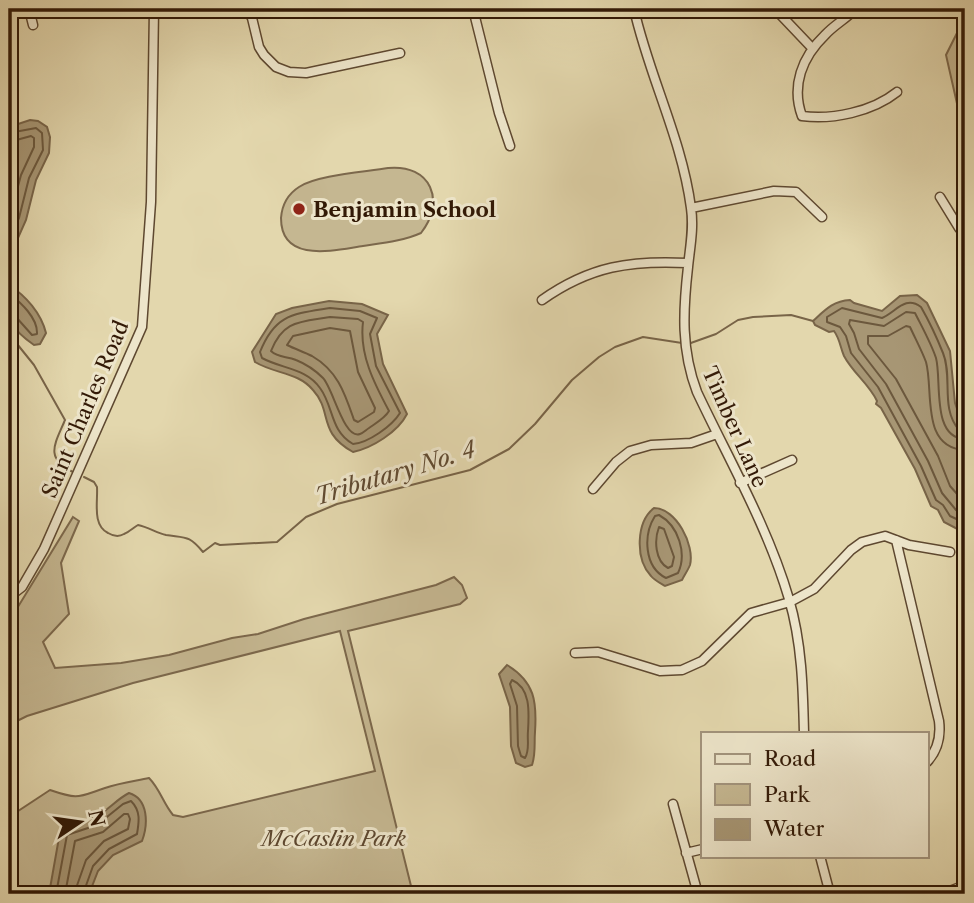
<svg xmlns="http://www.w3.org/2000/svg" width="974" height="903" font-family="'Libre Caslon Text',serif">
<style>
.green{fill:#c5b791;stroke:#7c684c;stroke-width:2}
.water{fill:#a79674;stroke:#786448;stroke-width:2}
.lines{fill:none;stroke-linecap:round;stroke-linejoin:round}
.shore{stroke:#6c583d;stroke-width:2}
.stream{stroke:#786448;stroke-width:2}
.minor-casing{stroke:#5e4830;stroke-width:11}
.minor{stroke:#ede5ca;stroke-width:8}
.poi-dot{fill:#8f2418;stroke:#ede5ca;stroke-width:2.5}
.labels{text-anchor:middle;dominant-baseline:central;stroke-width:6;stroke-linejoin:round;paint-order:stroke}
.poi-label{font-size:21px;font-weight:bold;fill:#321906;stroke:#ede5ca;text-anchor:start}
.street-label{font-size:21px;fill:#321906;stroke:#ede5ca}
.park-label{font-size:21px;font-style:italic;fill:#5e4830;stroke:#ede5ca}
.water-label{font-size:23px;font-style:italic;fill:#614b32;stroke:#ede5ca}
</style>
<rect width="100%" height="100%" fill="#e3d7ad"/>
<filter id="stains"><feTurbulence type="fractalNoise" baseFrequency=".00286" numOctaves="4"/><feColorMatrix values="0 0 0 0 .2 0 0 0 0 .09 0 0 0 0 .02 0 0 0 .5 -.17"/></filter>
<radialGradient id="worn" r=".72"><stop offset=".6" stop-color="#630" stop-opacity="0"/><stop offset="1" stop-color="#630" stop-opacity=".3"/></radialGradient>
<!-- green -->
<path class="green" d="M958,31L965,36V139L946,55Z
M388,168C431,164 446,201 421,233C403,241 383,243 363,246C335,250 281,264 281,218C282,205 288,194 299,187C317,175 366,172 388,168Z
M73,517L79,521L61,563L69,614L43,642L55,668L121,663L169,655L232,638L258,634L304,619L436,585L454,577L462,585L467,598L460,604L348,631L413,894H9V790L12,815L50,790C79,800 78,797 105,788C119,783 135,781 149,778C160,789 163,803 173,815L183,817L375,771L340,631L133,683L27,716L13,723L9,744V616L13,615Z"/>
<!-- water -->
<path class="water" d="M30,120L38,121L47,127L50,137L49,153L36,180L26,220L18,238L9,249V127Z
M9,285C26,296 41,313 46,333L40,344L34,345C5,325 9,317 9,285Z
M917,295L927,303L950,351L955,403L965,431V533L944,522L938,510L931,506L915,469L881,408L876,404L877,401C869,384 853,373 844,356C840,347 840,339 834,331L829,332L815,325L813,321C825,310 833,301 850,300L854,303L882,311L900,296Z
M329,301L362,304L388,315L377,334L383,364L407,414C398,432 372,448 353,452C317,432 333,412 313,390C298,372 275,374 255,362L252,352L276,314L292,308Z
M654,508C676,508 695,545 690,565C688,570 684,576 682,580L665,586C660,583 654,580 651,576C635,559 636,522 654,508Z
M507,665C535,682 537,702 535,732C534,744 536,753 532,765L525,767L516,763L511,746L510,707L499,674Z
M129,793C149,799 148,825 142,841L113,855L98,871L89,894H49L60,832C68,824 80,824 91,819C105,814 115,800 129,793Z"/>
<g class="lines">
<!-- shore -->
<path class="shore" d="M9,133L36,128L42,133L43,150L29,178L19,218L9,239
M9,142L31,136L34,138V147L21,175L9,220
M9,293C21,303 38,318 37,334L32,335L16,317L9,316
M330,308L360,311L377,318L370,334L376,366L400,413C392,426 368,443 353,444C330,431 334,407 320,388C306,368 282,369 262,358L260,352C275,314 293,314 330,308Z
M330,317L358,319L363,322C359,354 374,383 389,411C385,418 376,423 369,428C366,430 363,433 360,434C344,440 333,388 323,378C315,370 306,364 296,360C287,356 278,358 271,351C283,320 300,322 330,317Z
M330,328L350,331L358,372L375,408L374,412L358,422L354,420C345,394 338,371 312,356C304,352 295,349 287,345L293,336Z
M965,431L959,430C940,408 953,377 943,353C937,338 929,321 921,307C905,295 896,312 882,318L842,308L827,317V322L840,327L846,336L851,353L878,387L921,466L936,500L943,505L950,516L965,523
M965,439C931,438 942,380 936,358C931,343 922,327 915,313L906,312L884,326L850,320L849,324L854,333L859,349L886,384L928,461L942,493L956,510L965,514
M965,450C920,448 934,390 926,362C922,351 915,338 910,327L906,326L888,336H868V344L896,379L938,456L950,486L965,503
M659,515C679,526 687,554 678,573L666,578C644,567 643,535 655,516Z
M659,527L664,529L674,557L672,566L668,568C655,561 654,540 659,527Z
M512,680C531,688 529,713 528,731C527,741 530,750 525,758L521,756L518,746L517,706L510,684Z
M56,894L67,835L97,825L123,804L131,801C141,811 139,822 137,834L109,849L93,866L83,894
M65,894L75,841L103,832L124,814H128L130,819L128,829L104,841L86,860L74,894"/>
<!-- stream -->
<path class="stream" d="M9,334L34,365L65,420C55,444 44,458 73,472
M688,344L716,334L738,320L753,317L791,315L813,321
M84,477L94,482L97,487C98,502 92,525 108,533C113,536 119,537 124,534C129,532 133,528 138,525C148,527 157,533 166,535C186,538 189,535 203,552L215,543L220,545L277,542L306,517L337,504L470,470L509,449L535,424L572,380L599,357L615,347L643,337L682,343"/>
<!-- minor casing -->
<g class="minor-casing">
<path id="minor" d="M29,9L33,25
M247,9L252,18L259,47L264,55L276,67L289,72L306,73L400,53
M473,9L499,113L510,146
M634,9C649,76 682,139 691,208C694,228 690,247 688,267C683,311 681,350 697,392C729,460 768,527 789,599C802,643 803,689 804,733
M775,9L813,49
M855,9C846,19 834,25 825,35C802,57 791,86 802,116C832,120 872,112 897,92
M940,197L959,228L965,235
M691,208L774,191L796,192L822,217
M542,300C590,266 631,260 688,263
M740,483L792,460
M593,489L616,462L630,451L651,445L691,443L717,434
M896,540L939,721C941,737 938,750 927,762
M9,597L22,587L44,549L142,327L151,202L154,9
M575,653L598,652L660,671L682,670L702,661L751,613L790,602L814,589L851,550L862,542L885,536L909,545L950,552
M673,804L698,894
M686,853L703,849
M820,856L830,894
M942,894L965,885"/>
</g>
<!-- minor -->
<use href="#minor" class="minor"/>
</g>
<!-- markers -->
<circle class="poi-dot" cx="299" cy="209" r="7"/>
<g class="labels">
<!-- poi labels -->
<g class="poi-label">
<text x="313" y="209">Benjamin School</text>
</g>
<!-- street labels -->
<g class="street-label">
<text transform="translate(85 409) rotate(-67)">Saint Charles Road</text>
<text transform="translate(735 427) rotate(66)">Timber Lane</text>
</g>
<!-- park labels -->
<g class="park-label">
<text x="334" y="838">McCaslin Park</text>
</g>
<!-- water labels -->
<g class="water-label">
<text transform="translate(395 473) rotate(-17)">Tributary No. 4</text>
</g>
</g>
<!-- margin -->
<rect width="974" height="903" fill="none" stroke="#e3d7ad" stroke-width="35"/>
<rect x="10" y="10" width="953" height="882" fill="none" stroke="#321906" stroke-width="3.5"/>
<rect x="18" y="18" width="939" height="868" fill="none" stroke="#321906" stroke-width="2"/>
<!-- legend -->
<rect x="701" y="732" width="228" height="126" fill="#ede5ca" stroke="#a2937c" stroke-width="2"/>
<rect x="715" y="754" width="35" height="10" fill="#ede5ca" stroke="#a2937c" stroke-width="2"/>
<text x="764" y="766" font-size="21" fill="#321906">Road</text>
<rect x="715" y="784" width="35" height="21" fill="#c5b791" stroke="#a2937c" stroke-width="2"/>
<text x="764" y="802" font-size="21" fill="#321906">Park</text>
<rect x="715" y="819" width="35" height="21" fill="#a79674" stroke="#a2937c" stroke-width="2"/>
<text x="764" y="836" font-size="21" fill="#321906">Water</text>
<!-- north arrow -->
<g transform="translate(80 822) rotate(77)" stroke="#ede5ca" stroke-width="5" paint-order="stroke">
<path d="M0-5L12 26L0 18L-12 26Z" fill="#321906"/>
<text y="-10" font-size="19" font-weight="bold" text-anchor="middle" fill="#321906">N</text>
</g>
<rect width="100%" height="100%" filter="url(#stains)"/>
<rect width="100%" height="100%" fill="url(#worn)"/>
</svg>
